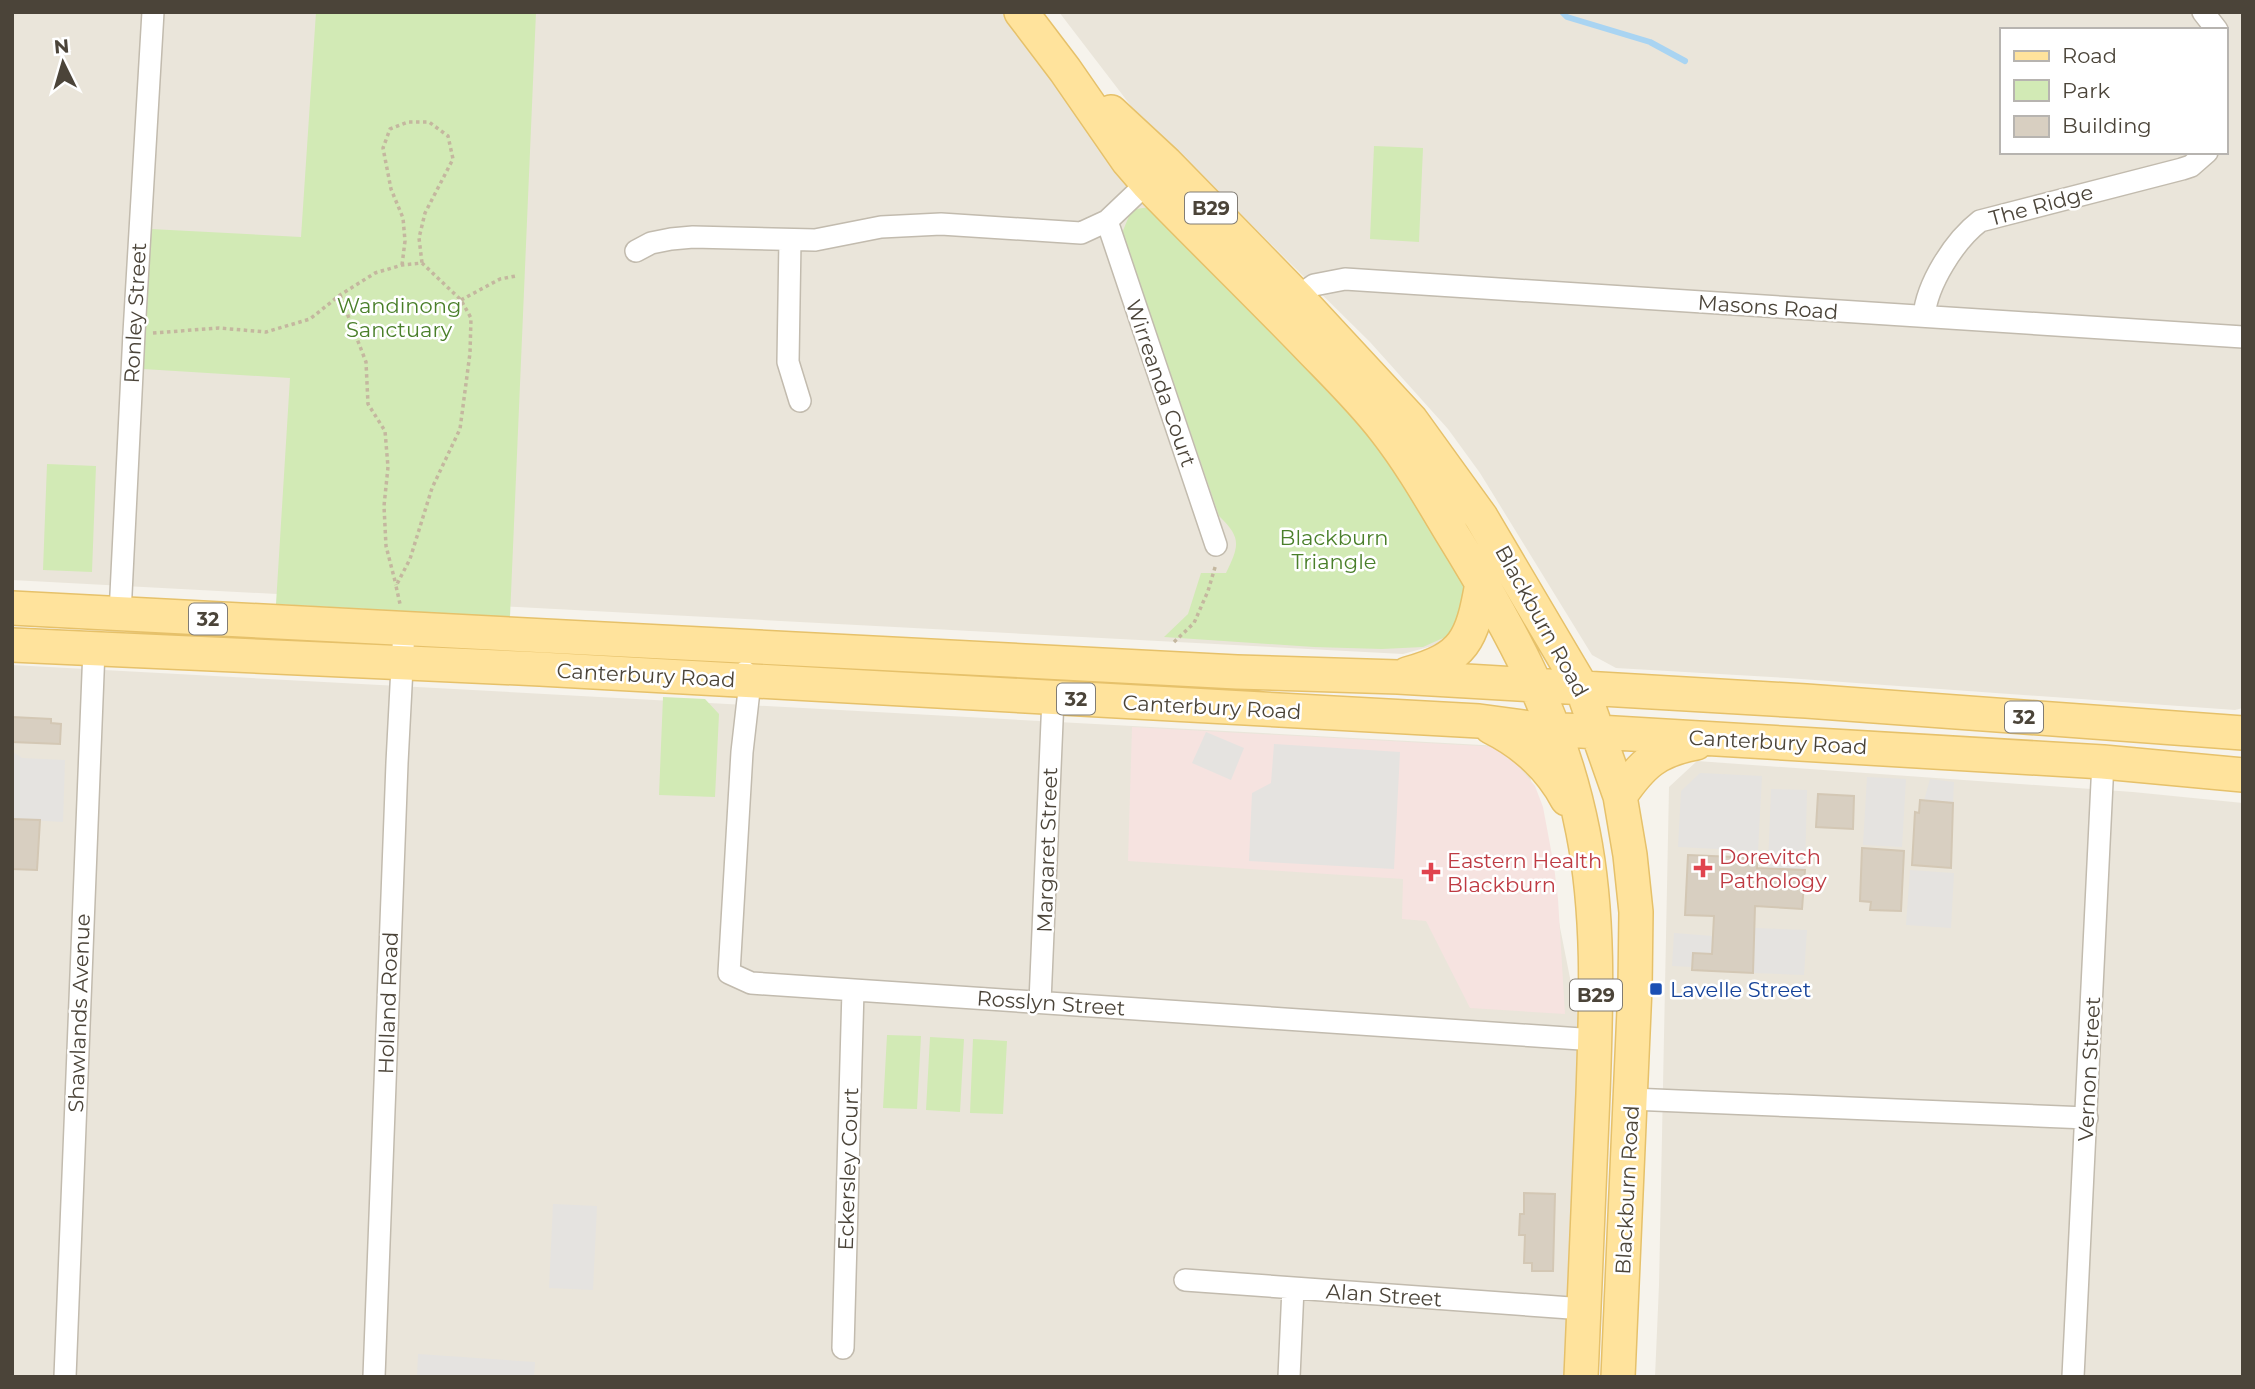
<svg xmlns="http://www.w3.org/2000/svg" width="2255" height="1389" font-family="Montserrat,sans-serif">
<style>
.residential{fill:#eae5da;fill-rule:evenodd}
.medical{fill:#f6e3e0}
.green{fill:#d2eab5}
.parking{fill:#e5e3e0}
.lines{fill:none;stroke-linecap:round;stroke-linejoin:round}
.stream{stroke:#a9d4f2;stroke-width:6}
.building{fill:#d8cfc1;stroke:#d3c7b4;stroke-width:2}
.minor-casing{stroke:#c2bbae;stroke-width:24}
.primary-casing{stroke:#e6c16a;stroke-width:36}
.path{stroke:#c4b79f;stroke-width:3.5;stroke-dasharray:3.5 3.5;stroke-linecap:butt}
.minor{stroke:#fff;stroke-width:21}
.primary{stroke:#ffe39c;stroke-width:33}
.health-dot{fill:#e0444e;stroke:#fff;stroke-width:2.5}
.transit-dot{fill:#1a4fb4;stroke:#fff;stroke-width:2.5}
.labels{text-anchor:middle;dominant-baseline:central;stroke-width:5;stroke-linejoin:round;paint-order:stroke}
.shield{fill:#fff;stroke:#817c74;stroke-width:2}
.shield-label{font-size:19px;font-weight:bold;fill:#4b4439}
.street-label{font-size:21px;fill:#4b4439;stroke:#fff}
.park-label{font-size:21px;fill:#4a7f2a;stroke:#fff}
.health-label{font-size:21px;fill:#be3a42;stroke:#fff;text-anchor:start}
.transit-label{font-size:21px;fill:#164399;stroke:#fff;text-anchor:start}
</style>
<rect width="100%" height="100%" fill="#f6f3ec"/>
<!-- residential -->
<path class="residential" d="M12,12H1021L1466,627L1432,646L1403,654L12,580Z
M1059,12H2243V708L2235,710L1787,678L1616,668L1592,655L1480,473L1448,429L1370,342L1131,106ZM2001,30H2225V152H2001Z
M12,665L1500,746L1530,776L1593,1094L1577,1377H12Z
M1697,761L2133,792L2243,803V1377H1655L1659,1285L1669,787Z"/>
<!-- medical -->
<path class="medical" d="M1132,727L1499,747L1511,757L1535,786L1543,807L1554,866L1558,899L1565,1014L1470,1008L1426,921L1402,919L1403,879L1128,861Z"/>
<!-- green -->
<path class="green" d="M316,12H536L510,617L276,604L290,378L143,369L151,229L301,237Z
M1374,146L1423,148L1419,242L1370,239Z
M1150,207L1160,210L1391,456L1466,576L1461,630L1423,647L1382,649L1314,647L1164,637L1188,614L1201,573H1226C1239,546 1242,538 1219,516L1155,328L1120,253V238L1129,216L1136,209Z
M47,464L96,466L92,572L43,570Z
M663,697L705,699L719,714L715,797L659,795Z
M887,1035L921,1036L917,1109L883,1108Z
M930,1037L964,1039L960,1112L926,1110Z
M973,1039L1007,1041L1003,1114L970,1113Z"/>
<!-- parking -->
<path class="parking" d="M1206,732L1244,748L1231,780L1192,763Z
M1274,744L1400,752L1394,869L1249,861L1252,793L1271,783Z
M12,751L22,758L65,760L63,822L12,819Z
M1700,773L1762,776L1758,851L1678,847L1681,791Z
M1867,777L1906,779L1902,847L1863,845Z
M1930,779L1954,782L1953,803L1924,801Z
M1771,789L1807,790L1805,870L1768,868Z
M1910,870L1954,873L1951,928L1906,925Z
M1755,928L1807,930L1804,975L1753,973Z
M1674,933L1713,936L1712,954H1693L1692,967L1672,966Z
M553,1204L597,1206L593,1290L549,1288Z
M418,1354L535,1362L534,1377H417Z"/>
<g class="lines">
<!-- stream -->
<path class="stream" d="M1562,12L1567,17L1650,42L1685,61"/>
</g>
<!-- building -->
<path class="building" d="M12,717L51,719V723L61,724L60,744L12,742Z
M1818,794L1854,796L1853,829L1816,827Z
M1920,800L1953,803L1951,868L1912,865L1915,812L1919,813Z
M12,819L40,820L37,870L12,869Z
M1862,848L1904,851L1901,911L1870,910L1871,902L1860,901Z
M1688,855L1757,858V868L1805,870L1802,909L1755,906L1753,973L1692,970L1693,953L1712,954L1714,916L1685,915Z
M1524,1193L1555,1194L1553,1271H1532V1263H1524L1525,1235H1519L1520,1214H1524Z"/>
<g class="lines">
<!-- minor casing -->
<g class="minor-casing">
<path id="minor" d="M2203,12L2217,30
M1107,221L1216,545
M790,240L788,362L800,401
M636,251L651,243L671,239L693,237L815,240L881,227L941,224L1081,233L1107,221L1147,183
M1297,297L1314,285L1345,279L2243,337
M1924,316C1927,284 1954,241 1980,221L2182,169L2191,166L2207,152
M120,614L134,333L153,12
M745,672L750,682L742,752L729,973L751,983L1596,1040
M1040,1002L1053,698
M1631,1099L2087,1118
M1185,1280L1584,1309
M843,1348L853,990
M65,1377L94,649
M374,1377L397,763L404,629
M1289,1377L1293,1288
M2073,1377L2103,762"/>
</g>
<!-- primary casing -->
<g class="primary-casing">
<path id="primary" d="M1021,12L1065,70L1128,161L1147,183C1200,238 1255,291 1308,346C1334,373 1362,400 1385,430C1410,462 1430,497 1451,532C1511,629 1561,719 1583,832C1600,918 1596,1007 1593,1094C1589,1188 1585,1283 1581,1377
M1111,112L1166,163L1297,297L1411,420L1481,517L1582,688L1620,796L1630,855L1636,912L1635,987L1618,1377
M12,608L1237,672L1398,677L1806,701L2243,733
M12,645L540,669L1479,721L1530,728L2103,762L2243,775
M1407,674C1465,658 1472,640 1482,583
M1491,727C1523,743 1550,767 1567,799
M1620,796C1642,764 1657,750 1696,743"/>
</g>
<!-- path -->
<path class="path" d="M402,265L405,241L403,218L391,189L383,148L390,129L408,122H429L448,136L453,159L425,213L419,238L422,263
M340,295L366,362L368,404L385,431L388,467L384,506L386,546L396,585
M461,300L500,279L516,276
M153,333L219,328L266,332L310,319L340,295L375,273L402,265L422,263L461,300L471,318L470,353L460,429L432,488L410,559L396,586L400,604
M1174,642L1194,623L1208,591L1216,564"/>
<!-- minor -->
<use href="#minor" class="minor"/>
<!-- primary -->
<use href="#primary" class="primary"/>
</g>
<!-- markers -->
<g class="health-dot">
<path d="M1699.5 857.5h7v7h7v7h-7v7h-7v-7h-7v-7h7z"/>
<path d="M1427.5 861.5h7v7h7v7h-7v7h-7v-7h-7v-7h7z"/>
</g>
<rect class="transit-dot" x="1649" y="982" width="14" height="14" rx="3.5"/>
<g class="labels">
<!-- shield labels -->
<g class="shield">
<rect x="1185" y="192.5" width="52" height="31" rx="5"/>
<rect x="189" y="603.5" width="38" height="31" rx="5"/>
<rect x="1057" y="683.5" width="38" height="31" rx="5"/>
<rect x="2005" y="701.5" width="38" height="31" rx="5"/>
<rect x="1570" y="979.5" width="52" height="31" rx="5"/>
</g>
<g class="shield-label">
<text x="1211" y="208">B29</text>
<text x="208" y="619">32</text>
<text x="1076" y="699">32</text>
<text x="2024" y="717">32</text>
<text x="1596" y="995">B29</text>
</g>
<!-- street labels -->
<g class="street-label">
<text transform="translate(2041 205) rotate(-15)">The Ridge</text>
<text transform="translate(1768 307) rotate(4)">Masons Road</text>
<text transform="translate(135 313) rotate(-87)">Ronley Street</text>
<text transform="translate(1161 383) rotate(71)">Wirreanda Court</text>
<text transform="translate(1542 621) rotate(61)">Blackburn Road</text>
<text transform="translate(646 675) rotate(3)">Canterbury Road</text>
<text transform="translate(1212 707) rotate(3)">Canterbury Road</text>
<text transform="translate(1778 742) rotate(3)">Canterbury Road</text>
<text transform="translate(1047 850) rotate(-88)">Margaret Street</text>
<text transform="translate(388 1003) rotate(-88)">Holland Road</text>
<text transform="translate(1051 1003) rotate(4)">Rosslyn Street</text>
<text transform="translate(79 1013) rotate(-88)">Shawlands Avenue</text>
<text transform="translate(2089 1069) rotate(-87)">Vernon Street</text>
<text transform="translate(848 1169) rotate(-88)">Eckersley Court</text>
<text transform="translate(1627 1190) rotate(-87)">Blackburn Road</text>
<text transform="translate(1384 1295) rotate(4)">Alan Street</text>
</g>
<!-- park labels -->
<g class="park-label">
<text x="399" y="305">Wandinong<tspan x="399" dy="24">Sanctuary</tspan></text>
<text x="1334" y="537">Blackburn<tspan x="1334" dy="24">Triangle</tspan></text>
</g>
<!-- health labels -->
<g class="health-label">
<text x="1719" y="856">Dorevitch<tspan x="1719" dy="24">Pathology</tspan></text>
<text x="1447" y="860">Eastern Health<tspan x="1447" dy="24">Blackburn</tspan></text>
</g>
<!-- transit labels -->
<g class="transit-label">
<text x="1670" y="989">Lavelle Street</text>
</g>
</g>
<!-- border -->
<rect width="2255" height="1389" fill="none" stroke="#4b4439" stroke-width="28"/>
<!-- legend -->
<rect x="2000" y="28" width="228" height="126" fill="#ffffff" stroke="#b7b4b0" stroke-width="2"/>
<rect x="2014" y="51" width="35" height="10" fill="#ffe39c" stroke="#b7b4b0" stroke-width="2"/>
<text x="2062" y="63" font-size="21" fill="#4b4439">Road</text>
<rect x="2014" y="80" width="35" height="21" fill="#d2eab5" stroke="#b7b4b0" stroke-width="2"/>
<text x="2062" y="98" font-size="21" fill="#4b4439">Park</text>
<rect x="2014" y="116" width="35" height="21" fill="#d8cfc1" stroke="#b7b4b0" stroke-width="2"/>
<text x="2062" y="133" font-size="21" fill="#4b4439">Building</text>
<!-- north arrow -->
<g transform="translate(63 63) rotate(355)" stroke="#ffffff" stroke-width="5" paint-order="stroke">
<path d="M0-5L12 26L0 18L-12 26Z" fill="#4b4439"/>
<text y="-10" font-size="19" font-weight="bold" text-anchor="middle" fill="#4b4439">N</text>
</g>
</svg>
